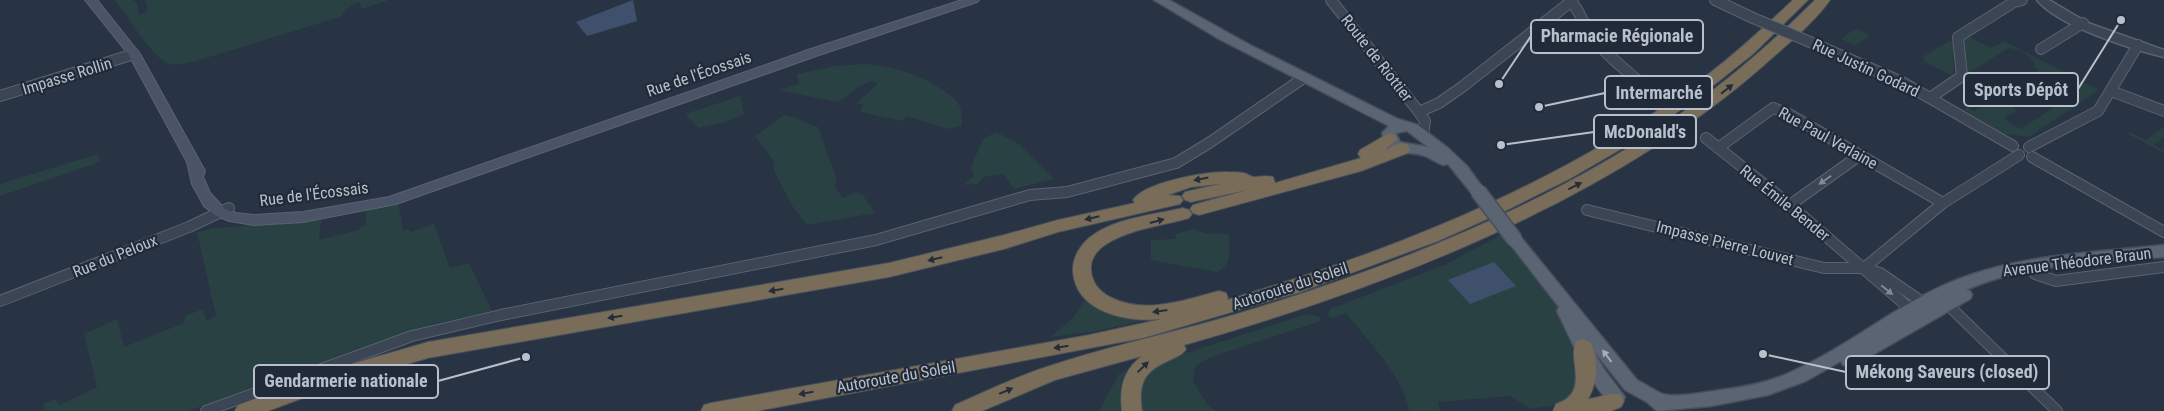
<svg xmlns="http://www.w3.org/2000/svg" width="2164" height="411" font-family="'Roboto Condensed',sans-serif">
<style>
.green{fill:#2a4144}
.water{fill:#3e506c}
.lines{fill:none;stroke-linecap:round;stroke-linejoin:round}
.minor-casing{stroke:#5a6370;stroke-width:12}
.tertiary-casing{stroke:#5a6370;stroke-width:3}
.secondary-casing{stroke:#5a6370;stroke-width:2}
.primary-casing{stroke:#464e5c;stroke-width:3}
.motorway-casing{stroke:#47505d;stroke-width:2}
.minor{stroke:#3c4553;stroke-width:10}
.tertiary{fill:#3c4553;fill-rule:evenodd}
.secondary{fill:#4a5466;fill-rule:evenodd}
.primary{fill:#5a6473;fill-rule:evenodd}
.motorway{fill:#796d59;fill-rule:evenodd}
.minor-bridge-casing{stroke:#5a6370;stroke-width:12;stroke-linecap:butt}
.primary-bridge-casing{stroke:#464e5c;stroke-width:18;stroke-linecap:butt}
.minor-bridge{stroke:#3c4553;stroke-width:10}
.primary-bridge{stroke:#5a6473;stroke-width:15}
.oneway{fill:#252d3a}
.oneway2{fill:#818996}
.oneway3{fill:#a6aeba}
.labels{text-anchor:middle;dominant-baseline:central;stroke-width:4.5;stroke-linejoin:round;paint-order:stroke}
.street-label{font-size:16px;fill:#b9c0cc;stroke:#212a38}
.leader{fill:none;stroke:#b9c0cc;stroke-width:2}
.callout-dot{fill:#b9c0cc;stroke:#212a38;stroke-width:2}
.callout{fill:#212a38;stroke:#b9c0cc;stroke-width:2}
.callout-label{font-size:18px;text-anchor:middle;font-weight:bold;fill:#b9c0cc}
</style>
<rect width="100%" height="100%" fill="#283343"/>
<!-- green -->
<path class="green" d="M114,0H133L137,3L139,14L145,13L147,10V3L144,0H389L362,9L359,2L351,5L340,17L193,62C187,63 176,66 170,64C152,59 129,16 114,0Z
M1856,28L1870,36L1855,45L1841,39Z
M1966,35L1991,48L2004,41L2099,90L2077,104L2067,99L2070,96L2065,93L2072,89L2077,84L2066,79L2053,87L2048,84L2044,87L2030,79V76L2038,70L2033,66L2035,65C2029,54 2021,50 2009,48L1970,72H1966L1964,36Z
M1949,41L1953,42L1954,73L1951,75L1925,62L1923,57Z
M866,64C897,68 924,74 949,95C952,97 956,100 958,103C962,109 962,118 962,126L947,129L907,116L902,121L860,112L863,105L856,103L877,85L876,81C859,82 851,97 836,102L779,90L799,84L797,74L835,66Z
M2022,81L2040,89L2037,91L2042,94L2029,103L2023,100L2012,107L2017,110L2004,119L2021,129L2063,101L2074,107L2029,137L2005,134L1964,110L1967,108L1974,111Z
M740,96L744,114L726,122L699,128L685,114Z
M784,115C798,117 804,123 818,127L837,180L834,186L843,198L856,192L862,194L875,213L807,225L793,207L774,171L773,160L755,136Z
M2164,127V137L2154,145L2164,150V153L2128,134L2131,132L2145,140Z
M996,132L1019,144L1054,179L1014,189L1003,174L984,177L977,184L964,185L965,182L974,177L971,167L983,139Z
M98,154L100,162L0,196V184Z
M398,202L403,230L408,229L410,232L434,224L450,268L469,263L492,311L437,323L383,340L188,411H45L43,404L55,399L60,405L97,387L84,334L117,319L124,347L184,323L185,316L203,309L206,321L216,316L197,232L217,228L321,219L319,240L359,230V228L366,225V211Z
M1194,229L1205,233L1229,234C1229,249 1233,265 1217,272L1151,260V240L1176,239L1175,234Z
M1504,233C1533,271 1570,310 1581,358C1583,368 1577,383 1576,393L1561,404L1531,409L1510,396L1438,402L1440,411H1409C1405,378 1367,340 1346,313L1331,319L1328,314L1330,309L1447,264Z
M1086,298C1102,315 1123,318 1145,320L1097,331L1050,337L1073,318Z
M1307,314L1320,317L1321,321L1211,357L1196,365L1193,382L1208,405L1216,411H1143C1135,384 1144,372 1168,359Z
M1136,365L1125,411H1099L1119,374Z"/>
<!-- water -->
<path class="water" d="M633,0L637,21L587,36L576,22Z
M1494,262L1516,286L1470,304L1448,280Z"/>
<g class="lines">
<!-- minor casing -->
<g class="minor-casing">
<path id="minor" d="M1331,0L1419,112L1425,121L1423,135
M1715,0L1753,18
M1571,2C1581,11 1583,25 1591,36C1609,58 1633,76 1655,95
M1810,42L1902,82L2013,146
M2041,49L2083,23
M2111,91L2164,111
M0,96L134,54
M1930,98L1962,76L1958,37L2014,2L2022,0
M1419,112L1439,103L1462,87L1573,0
M1706,138L1790,205L1916,314
M2029,147L2098,111L2138,45
M1718,148L1773,108L1787,113L1943,203
M2032,157L2164,232
M1790,205L1860,155
M1587,210L1824,268H1864L1880,273L1928,306
M1864,268L1943,203L2019,155
M2035,274L2056,281L2164,267
M0,301L189,227L229,208
M1947,304L2057,411
M206,411L412,336L501,315L876,240L1030,195L1067,192L1176,163L1209,143L1302,79"/>
</g>
<!-- tertiary casing -->
<g class="tertiary-casing">
<path id="tertiary" d="M2037,0H2049L2088,23L2164,50V57C2131,49 2058,26 2037,0Z"/>
</g>
<!-- secondary casing -->
<g class="secondary-casing">
<path id="secondary" d="M85,0H97L140,54L205,171L203,177L210,193L225,209L236,213L254,215L303,212L389,197L811,49L962,0H979L977,2L819,55L396,204L303,222L254,225L229,221L215,215L204,206L192,184L187,162L129,55Z"/>
</g>
<!-- primary casing -->
<g class="primary-casing">
<path id="primary" d="M1154,0H1169L1250,45L1398,119L1418,125L1448,148L1467,166L1485,191L1483,195L1478,196L1473,195L1448,164L1443,165C1436,163 1431,158 1425,156C1405,149 1388,160 1382,133L1389,126L1219,39ZM1407,131L1428,147L1400,142L1396,133Z
M1515,234L1520,236L1637,380C1645,384 1652,389 1660,393C1672,399 1707,392 1720,390C1745,387 1771,382 1793,371C1854,344 1906,296 1970,275C2032,254 2099,252 2164,245V257C2098,263 2028,263 1966,290L1970,291L1972,295L1970,299L1855,365L1849,367L1843,365L1841,361L1806,381L1768,395L1711,406L1657,411L1647,402L1625,390L1594,351L1603,368L1625,397L1622,402C1618,403 1615,405 1611,402C1594,393 1567,331 1557,311L1559,307L1507,240L1510,236Z"/>
</g>
<!-- motorway casing -->
<g class="motorway-casing">
<path id="motorway" d="M1793,0H1808L1753,54L1695,100L1635,141L1571,178L1505,211L1438,241L1300,292L1143,338L757,411H701L704,405L711,403L1089,335L1162,319C1129,323 1076,313 1073,272C1072,259 1079,247 1089,238C1114,218 1152,215 1183,208L1189,210L1192,214L1189,218C1162,226 1133,228 1108,243C1098,249 1090,258 1091,270C1092,283 1099,291 1110,297C1144,315 1185,300 1219,291L1226,293L1228,298L1227,300C1388,252 1546,190 1683,93C1723,65 1758,33 1793,0Z
M1815,0H1830C1815,22 1783,48 1763,66C1607,203 1381,289 1184,345L1186,349C1182,356 1177,356 1170,360C1144,371 1138,383 1142,411H1122C1119,389 1123,370 1142,356L1055,380L982,411H952L955,405C990,389 1025,373 1062,362C1125,342 1190,329 1253,309C1404,263 1561,199 1690,107C1735,75 1776,39 1815,0Z
M1389,133L1395,135L1397,139L1386,149L1402,143L1408,145L1410,149L1408,153L1361,171L1199,215L1193,213L1190,209L1193,205L1247,190L1191,202L1185,200L1182,196L1185,192L1220,184L1191,187L1168,195L1180,196L1183,200L1180,204L1058,232L1004,249L889,277L428,358L351,380L268,411H235L238,405L348,365L428,342L889,263L1004,235L1058,220L1135,203L1133,200C1144,182 1208,171 1228,172C1233,172 1239,172 1244,173C1248,174 1251,177 1254,177C1261,177 1266,175 1273,177L1275,183L1361,158L1358,154L1360,150Z
M1583,339L1590,342C1599,359 1598,382 1588,399C1600,398 1611,391 1621,395L1624,401L1621,407L1611,411H1553L1556,404C1591,392 1567,360 1576,342Z"/>
</g>
<!-- minor -->
<use href="#minor" class="minor"/>
<!-- tertiary -->
<use href="#tertiary" class="tertiary"/>
<!-- secondary -->
<use href="#secondary" class="secondary"/>
<!-- primary -->
<use href="#primary" class="primary"/>
<!-- motorway -->
<use href="#motorway" class="motorway"/>
<!-- minor-bridge casing -->
<g class="minor-bridge-casing">
<path id="minor-bridge" d="M1753,18L1810,42"/>
</g>
<!-- primary-bridge casing -->
<g class="primary-bridge-casing">
<path id="primary-bridge" d="M1478,191L1515,240"/>
</g>
<!-- minor-bridge -->
<use href="#minor-bridge" class="minor-bridge"/>
<!-- primary-bridge -->
<use href="#primary-bridge" class="primary-bridge"/>
</g>
<!-- one-way arrows -->
<defs><path id="oneway-solid" d="M-6-.8H1V-3.2L6.5 0L1 3.2V.8H-6Z" transform="scale(1.25)"/></defs>
<g class="oneway">
<use href="#oneway-solid" transform="translate(1727 89) rotate(-38)"/>
<use href="#oneway-solid" transform="translate(1201 179) rotate(169)"/>
<use href="#oneway-solid" transform="translate(1575 186) rotate(-27)"/>
<use href="#oneway-solid" transform="translate(1092 218) rotate(167)"/>
<use href="#oneway-solid" transform="translate(1157 221) rotate(-15)"/>
<use href="#oneway-solid" transform="translate(935 259) rotate(167)"/>
<use href="#oneway-solid" transform="translate(776 290) rotate(170)"/>
<use href="#oneway-solid" transform="translate(1160 311) rotate(172)"/>
<use href="#oneway-solid" transform="translate(615 317) rotate(171)"/>
<use href="#oneway-solid" transform="translate(1061 347) rotate(171)"/>
<use href="#oneway-solid" transform="translate(1143 367) rotate(-44)"/>
<use href="#oneway-solid" transform="translate(1006 391) rotate(-23)"/>
<use href="#oneway-solid" transform="translate(806 393) rotate(170)"/>
</g>
<g class="oneway2">
<use href="#oneway-solid" transform="translate(1825 180) rotate(145)"/>
<use href="#oneway-solid" transform="translate(1887 290) rotate(39)"/>
</g>
<use class="oneway3" href="#oneway-solid" transform="translate(1607 356) rotate(-127)"/>
<g class="labels">
<!-- street labels -->
<g class="street-label">
<text transform="translate(1377 58) rotate(52)">Route de Riottier</text>
<text transform="translate(1866 68) rotate(25)">Rue Justin Godard</text>
<text transform="translate(699 74) rotate(-19)">Rue de l'Écossais</text>
<text transform="translate(67 76) rotate(-17)">Impasse Rollin</text>
<text transform="translate(1828 138) rotate(29)">Rue Paul Verlaine</text>
<text transform="translate(314 194) rotate(-7)">Rue de l'Écossais</text>
<text transform="translate(1785 203) rotate(39)">Rue Émile Bender</text>
<text transform="translate(1725 243) rotate(14)">Impasse Pierre Louvet</text>
<text transform="translate(115 256) rotate(-22)">Rue du Peloux</text>
<text transform="translate(2077 262) rotate(-7)">Avenue Théodore Braun</text>
<text transform="translate(1290 286) rotate(-18)">Autoroute du Soleil</text>
<text transform="translate(896 377) rotate(-10)">Autoroute du Soleil</text>
</g>
</g>
<!-- callouts -->
<path class="leader" d="M1499 84L1531 36M2121 20L2078 89M1539 107L1605 93M1501 145L1594 132M1763 354L1846 372M526 357L438 381"/>
<g class="callout-dot">
<circle cx="1499" cy="84" r="5"/>
<circle cx="2121" cy="20" r="5"/>
<circle cx="1539" cy="107" r="5"/>
<circle cx="1501" cy="145" r="5"/>
<circle cx="1763" cy="354" r="5"/>
<circle cx="526" cy="357" r="5"/>
</g>
<g class="callout">
<rect x="1531" y="20" width="172" height="33" rx="5"/>
<rect x="1964" y="73" width="114" height="33" rx="5"/>
<rect x="1605" y="76" width="107" height="33" rx="5"/>
<rect x="1594" y="115" width="102" height="33" rx="5"/>
<rect x="1846" y="356" width="203" height="33" rx="5"/>
<rect x="254" y="365" width="184" height="33" rx="5"/>
</g>
<g class="callout-label">
<text x="1617" y="42">Pharmacie Régionale</text>
<text x="2021" y="96">Sports Dépôt</text>
<text x="1659" y="99">Intermarché</text>
<text x="1645" y="138">McDonald's</text>
<text x="1947" y="378">Mékong Saveurs (closed)</text>
<text x="346" y="387">Gendarmerie nationale</text>
</g>
</svg>
